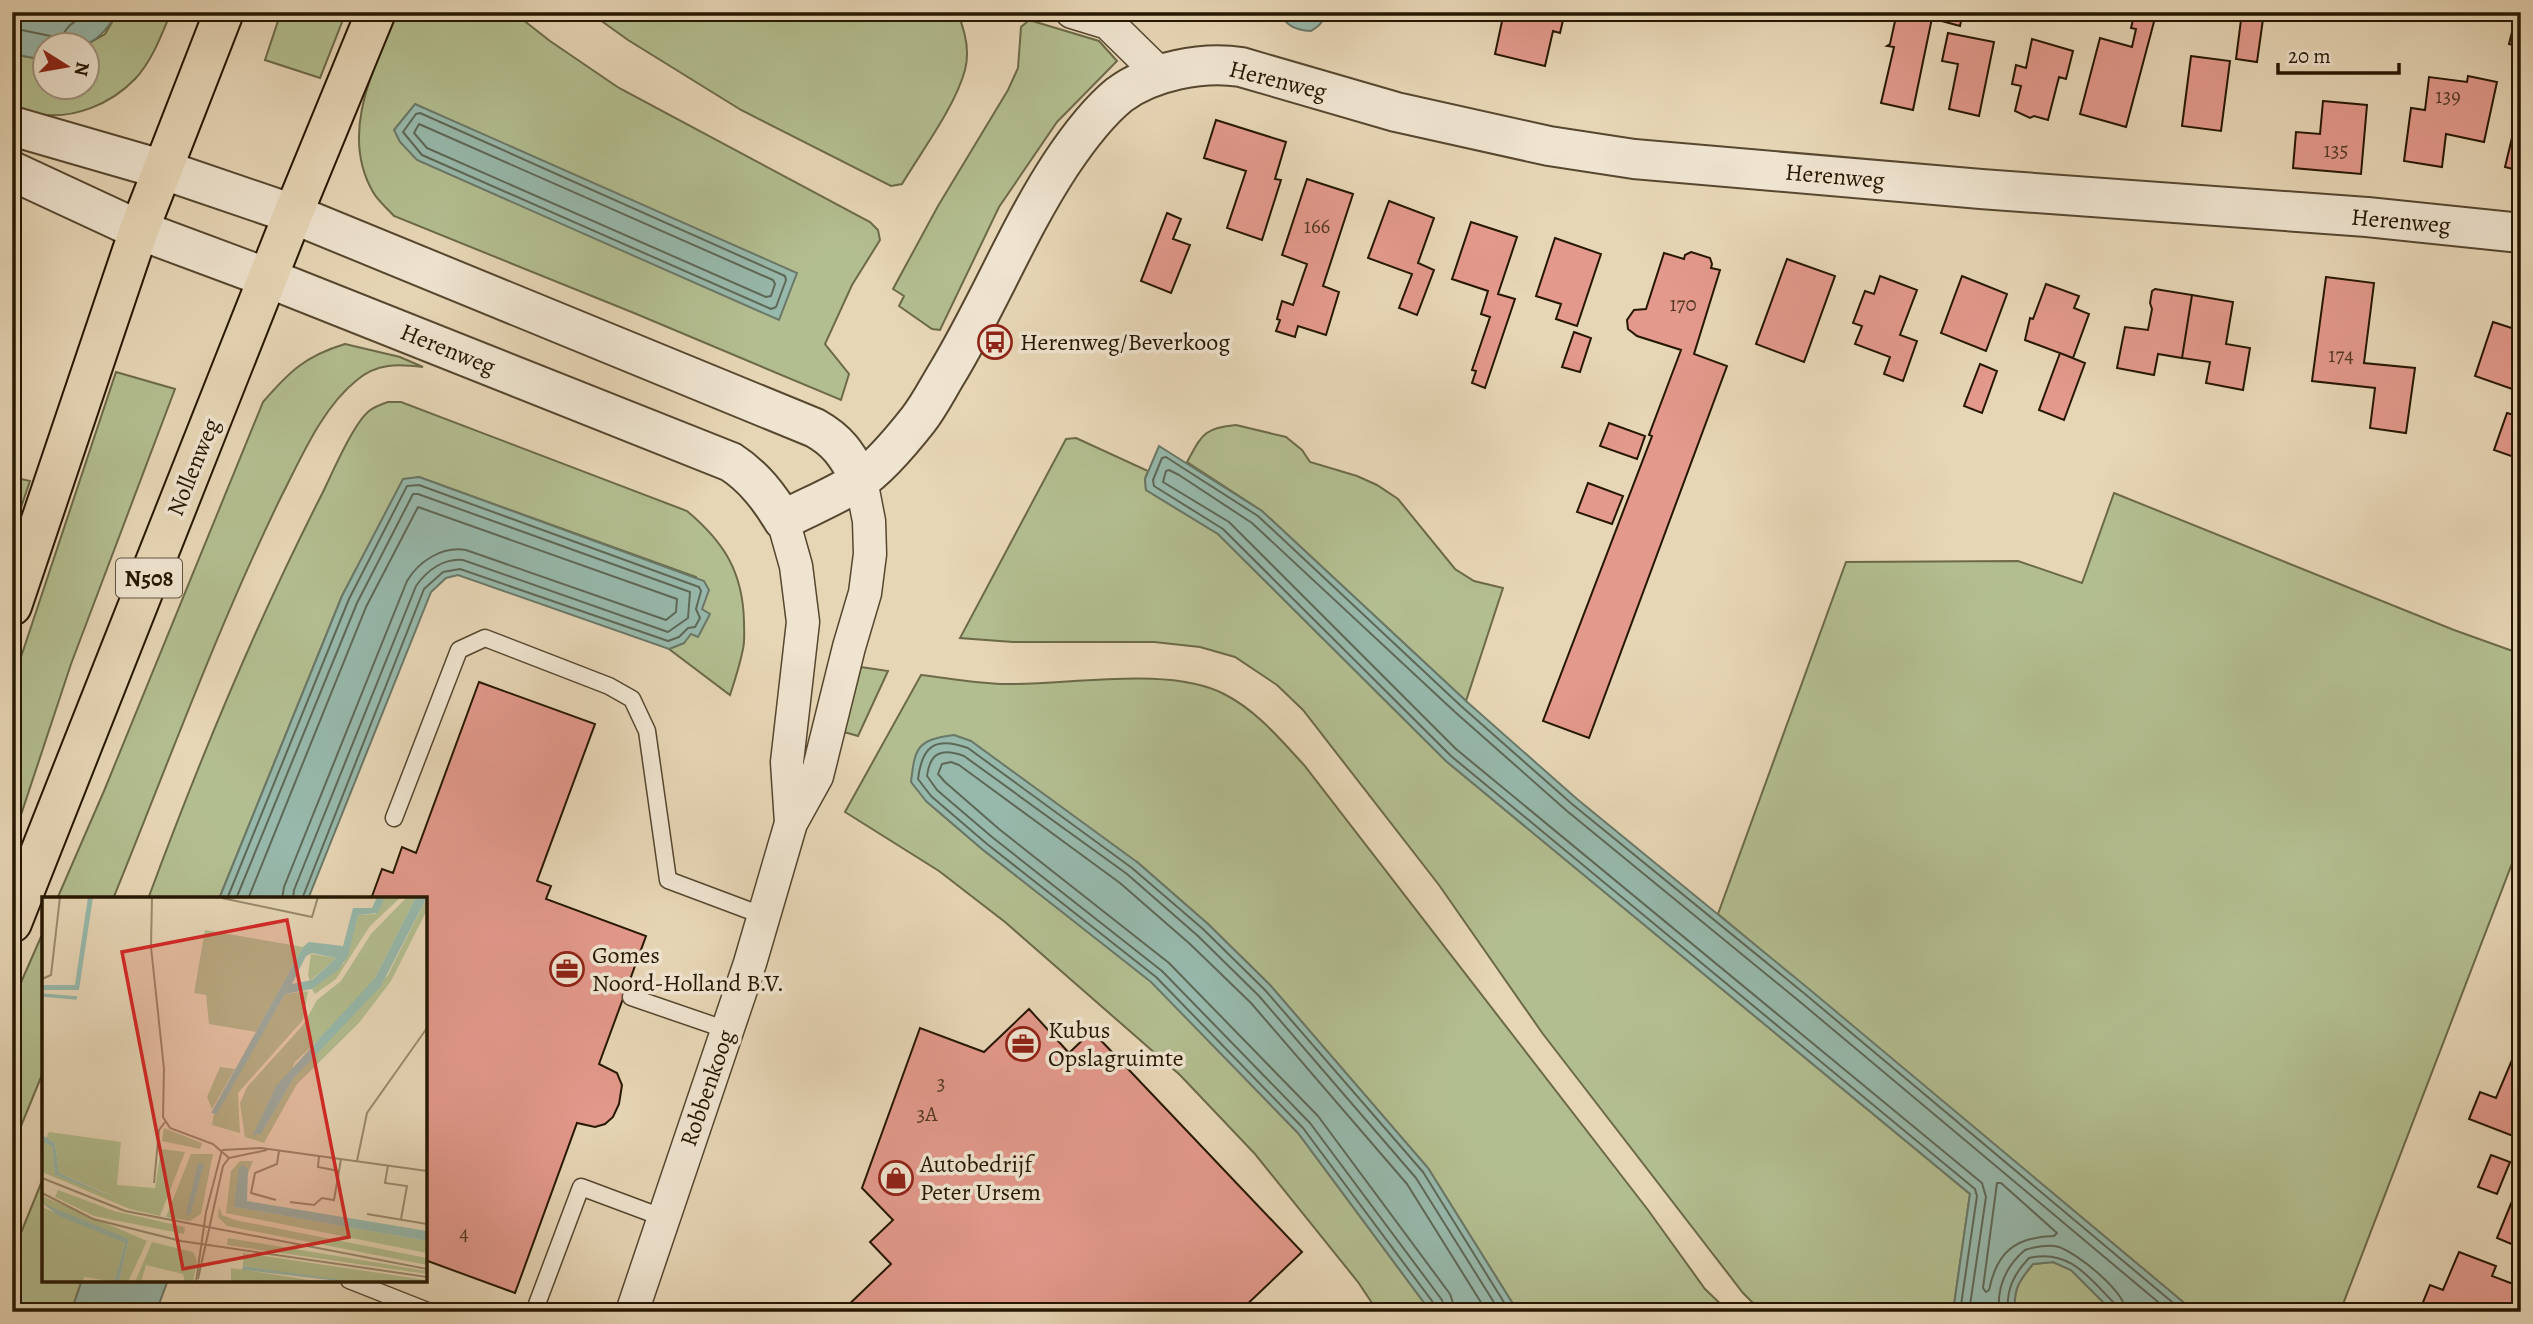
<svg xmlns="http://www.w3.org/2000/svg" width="2533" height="1324" font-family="Alegreya,serif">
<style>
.green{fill:#b3be90;stroke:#6c6a49;stroke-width:2}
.water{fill:#97b9ac;stroke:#6a7868;stroke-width:2}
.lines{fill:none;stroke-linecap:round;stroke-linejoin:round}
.shore{stroke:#5e6857;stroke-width:2}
.building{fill:#e3998c;stroke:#261702;stroke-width:2}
.service-casing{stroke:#56472f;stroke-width:19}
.minor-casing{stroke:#56472f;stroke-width:35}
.tertiary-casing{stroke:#56472f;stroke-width:42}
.trunk-casing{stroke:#261702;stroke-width:42}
.service{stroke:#efe4d0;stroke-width:16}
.minor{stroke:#efe4d0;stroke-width:32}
.tertiary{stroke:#efe4d0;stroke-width:38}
.trunk{stroke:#e7d6b6;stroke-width:38}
.labels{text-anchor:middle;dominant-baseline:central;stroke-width:7;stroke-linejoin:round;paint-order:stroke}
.number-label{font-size:21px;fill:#553824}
.shield{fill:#efe4d0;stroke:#625440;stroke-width:2}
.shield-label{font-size:23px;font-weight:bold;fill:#261702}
.street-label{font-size:24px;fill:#261702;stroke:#efe4d0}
.poi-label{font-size:24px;fill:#261702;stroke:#efe4d0;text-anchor:start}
.inset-river{fill:none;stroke:#97b9ac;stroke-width:3.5}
.inset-road{fill:none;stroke:#9a8a6e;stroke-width:2}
.view{fill:#d62828;fill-opacity:0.15;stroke:#d62828;stroke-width:3.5}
.inset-edge{fill:none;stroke:#261702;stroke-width:3.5}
</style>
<rect width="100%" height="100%" fill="#e7d6b6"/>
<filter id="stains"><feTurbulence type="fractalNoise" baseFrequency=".00286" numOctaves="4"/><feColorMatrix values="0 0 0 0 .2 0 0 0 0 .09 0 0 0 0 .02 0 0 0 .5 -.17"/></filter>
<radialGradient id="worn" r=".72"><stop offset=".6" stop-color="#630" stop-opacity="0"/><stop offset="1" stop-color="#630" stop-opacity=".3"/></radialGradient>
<!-- green -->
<path class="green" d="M118,12H171C162,34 152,61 135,79C111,104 73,120 38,114C29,112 21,108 12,105V54L45,60L46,88H88L86,45L105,34Z
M281,12H346L320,78L265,60Z
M398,12H513L550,41L619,88L870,222L878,230L880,240L852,285L825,344L849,374L841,400L634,313L394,216C387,208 378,201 373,192C339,133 374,68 398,12Z
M589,12H957C965,30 970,51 965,70C955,107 921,152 902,184L891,186L741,110L628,40Z
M1029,20L1099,41L1117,61L1057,122L999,207L940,330L932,329L899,306L904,296L893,289L938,206L1008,90L1018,68L1021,27Z
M345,344L400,357L423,367C398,364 377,363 357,380C322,408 302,456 282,495C218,626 168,764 113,899H57L104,791L263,402C289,372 305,356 345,344Z
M116,372L175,389L71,664L12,842V684Z
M388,402H401L687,511C724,542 743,572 744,622C744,630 745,640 743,649C740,664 735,680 730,695L669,649L684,643L702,609L696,577L419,477L403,480L342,596L219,899H148C199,761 255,625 322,494C332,474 353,424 369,411C374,407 382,404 388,402Z
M1236,425L1286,437L1302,450L1310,462L1357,476L1377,485L1398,499L1455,569L1474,581L1503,588L1466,701L1262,511L1187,462C1202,435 1203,428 1236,425Z
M1076,438L1148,471L1145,479L1146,490L1218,534L1446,761L1970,1194L1953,1312H1762L1743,1293L1543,1034L1439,885L1303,710L1277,685L1235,657L1200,647L1154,642H1013L960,638L1066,439Z
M12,477L30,481L12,534Z
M2114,493L2454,630L2521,654V840L2340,1312H2195L1718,914L1846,562L2018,561L2082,583Z
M861,667L888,671L858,736L844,732Z
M921,675C947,678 974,683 1001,684C1064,686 1168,665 1224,694C1256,710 1280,739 1304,765L1648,1210L1705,1289L1729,1312H1518L1428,1168L1270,985L1208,924L1137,862L926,801L982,849L1151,981L1298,1133L1431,1312H1378L1358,1282L1255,1154L1180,1075L1005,922L939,871L845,812Z
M44,930V1070L12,1148V1003Z
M44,1176V1280H82L71,1312H12V1255Z
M2053,1262L2071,1270L2113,1312H2015C2013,1289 2019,1281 2033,1264Z"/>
<!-- water -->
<path class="water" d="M12,12H118C95,49 86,46 46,46L45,60L12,54Z
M1280,12H1325C1324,22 1319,26 1311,31C1296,30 1285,26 1280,12Z
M415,104L797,273L779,320L417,160L400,142L394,130Z
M1159,446L1262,511L1466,701L1577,799L1809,989L2195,1312H2113L2071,1270L2053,1262L2033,1264C2019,1281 2013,1289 2015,1312H1953L1970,1194L1446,761L1218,534L1146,490L1145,479Z
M419,477L704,581L709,590L702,609L710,614L698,637L691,634L684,643L669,649L458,575L446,578L431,592L308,899H219L342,596L403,479Z
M954,735L971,741L1137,862L1208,924L1270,985L1428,1168L1518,1312H1431L1298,1133L1151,982L982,849L926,801L911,782C915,747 917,740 954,735Z
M82,1280H168L156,1312H71Z"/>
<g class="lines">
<!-- shore -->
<path class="shore" d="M12,28L60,38L69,26L87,12
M420,113L785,276L786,280L776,307L771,309L422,155L403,132L416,114Z
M419,124L773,280L775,284L771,296L766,297L427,148L414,133Z
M227,899L349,599L407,486L419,485L699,587L701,591L696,609L700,618L695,627L688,628L679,637L668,641L460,569L443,572L424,589L302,899
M236,899L357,603L413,494H418L690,592L688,618L668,632L463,560C444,558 427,570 416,586L294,890L293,899
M248,899L366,607L418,507L677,599L676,612L666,620L466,550C442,546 419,561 407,581L284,887L282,899
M1997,1183H2001L2057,1233L2054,1236C2016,1237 1997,1251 1989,1290L1986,1292L1983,1288Z
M1436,1312L1435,1305L1303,1128L1156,977L987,844L931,796L918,779C922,746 935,736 968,748L1132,868L1203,929L1265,990L1423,1172L1510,1312
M1445,1312L1442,1300L1310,1123L1162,971L992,837L937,790L927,776C930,752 942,748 964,756L1127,874L1198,936L1259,996L1416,1178L1500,1312
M1456,1312L1450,1294L1318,1116L1169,963L999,829L945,782L938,774L942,764L951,762L959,765L1120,883L1190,944L1251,1003L1407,1184L1487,1312
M1960,1312L1977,1196L1975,1189L1451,756L1223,529L1154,486L1153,480L1162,458L1166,457L1183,468L1258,516L1461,706L1572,804L1805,994L2184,1312
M1969,1312L1986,1197L1982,1183L1456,749L1229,522L1163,482L1166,471L1169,470L1179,475L1252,523L1455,712L1567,811L1799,1001L2170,1312
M1999,1312C1997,1287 2006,1266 2025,1250C2034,1247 2049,1244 2059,1247C2078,1254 2125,1291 2126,1312
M2008,1312C2006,1289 2014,1274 2029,1258C2070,1248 2090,1279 2115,1304L2117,1312"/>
</g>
<!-- building -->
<path class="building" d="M1504,12H1565L1560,33L1553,31L1545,66L1495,54Z
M1897,12H1937L1936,19L1932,18L1913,110L1881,103L1894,47L1887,46L1890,44Z
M1940,12H1963L1960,26L1938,20Z
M2135,12H2168L2165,21L2155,18L2126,127L2080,114L2100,38L2132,47L2136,29L2131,28Z
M2242,12H2264L2257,62L2236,59Z
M2517,12H2521V47L2509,44Z
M1948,33L1994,42L1979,116L1949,109L1958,64L1942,61Z
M2032,39L2073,51L2066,79L2059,77L2048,120L2034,116L2030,118L2015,111L2021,86L2012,84L2016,65L2026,68Z
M2191,56L2230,61L2221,131L2182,126Z
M2468,76L2497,82L2484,142L2446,134L2442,167L2404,161L2411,108L2425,110L2429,77L2467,82Z
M2521,100V171L2505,167Z
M2323,101L2367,105L2361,174L2293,168L2296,132L2320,134Z
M1216,120L1286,142L1275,179L1281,180L1262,240L1227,228L1246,171L1204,158Z
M1307,179L1353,194L1323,286L1339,292L1326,335L1298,326L1295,337L1276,331L1280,320L1277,319L1282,301L1293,305L1307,264L1282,255Z
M1389,201L1434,218L1418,263L1434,270L1417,315L1399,308L1412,274L1368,258Z
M1167,213L1181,219L1173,239L1190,245L1171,293L1141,281Z
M1471,222L1517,237L1498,294L1515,299L1485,388L1472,383L1476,371L1472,370L1490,317L1481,314L1488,291L1452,279Z
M1555,238L1601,254L1577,326L1556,319L1561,304L1536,296Z
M1691,252L1710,258L1712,264L1711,268L1720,270L1694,354L1727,366L1589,738L1543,721L1652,436L1649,435L1681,350L1637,336L1628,329L1627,320L1634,310L1646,309L1664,253L1684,259L1685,255Z
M1787,259L1835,276L1804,362L1756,344Z
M1880,276L1917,290L1900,335L1917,341L1903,381L1884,374L1890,357L1855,344L1862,326L1853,323L1865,291L1874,294Z
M1962,276L2007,294L1986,351L1941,333Z
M2326,277L2374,283L2364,363L2415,368L2406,433L2370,428L2375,388L2312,381Z
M2046,284L2079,296L2074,308L2089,314L2073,358L2025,340L2030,318L2033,319Z
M2155,289L2192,295L2182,358L2158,354L2154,375L2117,368L2125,327L2148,330L2152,309L2150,303L2152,291Z
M2192,295L2233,302L2226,344L2250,348L2243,390L2206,383L2210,362L2182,358Z
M2493,322L2521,331V372L2515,390L2475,376Z
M1574,332L1591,338L1580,372L1562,367Z
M2060,353L2085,363L2064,420L2039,410Z
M1980,364L1997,371L1982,413L1964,406Z
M2507,413L2521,417V437L2514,457L2494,450Z
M1609,423L1645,436L1637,459L1600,446Z
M1588,483L1623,496L1612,524L1577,512Z
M479,682L595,724L537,881L551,886L546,899L646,936L599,1064L617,1073L622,1085L619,1104L613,1117L605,1124L595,1127L577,1123L515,1293L425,1260V899H371L382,869L393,873L402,847L416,853Z
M1029,1009L1069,1053L1092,1031L1302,1252L1239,1312H841L891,1264L870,1242L893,1220L862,1188L920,1028L984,1052Z
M2521,1053V1139L2469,1119L2480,1092L2496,1098L2512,1060L2517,1062Z
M2491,1155L2510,1162L2497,1194L2478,1187Z
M2519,1184H2521V1248L2497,1238Z
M2459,1252L2496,1266L2492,1276L2521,1287V1312H2419L2430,1285L2443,1290Z"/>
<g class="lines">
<!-- service casing -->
<g class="service-casing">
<path id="service" d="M394,818L459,650L485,638L609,686L632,699L647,731L668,880L764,916
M631,997L727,1030
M349,1280L430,1312
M534,1312L581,1187L664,1218"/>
</g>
<!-- minor casing -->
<g class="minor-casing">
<path id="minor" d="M1072,12L1108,23L1161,75
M783,520L796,566L803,622L787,762L791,823
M632,1312L750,963L791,823L817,776L849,647L865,593L870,554L869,521L861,480"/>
</g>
<!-- tertiary casing -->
<g class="tertiary-casing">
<path id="tertiary" d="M12,126L164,170L293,214L815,428C840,442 847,456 861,480
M12,171L139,230L268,278L731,462C754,477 769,497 783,520C808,507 835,496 859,481C879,468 903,439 918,420C929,406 937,390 946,375C988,306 1017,231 1061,164C1077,140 1096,114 1119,95C1151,71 1203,61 1241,67L1396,112L1549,146L1634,159L1981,189L2367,217L2521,233"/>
</g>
<!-- trunk casing -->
<g class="trunk-casing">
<path id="trunk" d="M12,606L139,230L224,12
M12,923L293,214L376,12"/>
</g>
<!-- service -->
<use href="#service" class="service"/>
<!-- minor -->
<use href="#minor" class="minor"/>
<!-- tertiary -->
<use href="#tertiary" class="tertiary"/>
<!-- trunk -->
<use href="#trunk" class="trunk"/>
</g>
<!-- icons -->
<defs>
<g id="bus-ring" transform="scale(1.75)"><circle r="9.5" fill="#efe4d0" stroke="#8f2418" stroke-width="1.5"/><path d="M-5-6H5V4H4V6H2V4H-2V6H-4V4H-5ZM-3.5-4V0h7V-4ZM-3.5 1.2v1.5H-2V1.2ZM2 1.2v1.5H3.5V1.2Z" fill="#8f2418"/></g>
<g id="office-ring" transform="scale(1.75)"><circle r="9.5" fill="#efe4d0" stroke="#8f2418" stroke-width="1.5"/><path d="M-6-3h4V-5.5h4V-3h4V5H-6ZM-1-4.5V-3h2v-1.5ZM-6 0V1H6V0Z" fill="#8f2418"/></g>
<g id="shop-ring" transform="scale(1.75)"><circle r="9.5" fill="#efe4d0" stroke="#8f2418" stroke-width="1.5"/><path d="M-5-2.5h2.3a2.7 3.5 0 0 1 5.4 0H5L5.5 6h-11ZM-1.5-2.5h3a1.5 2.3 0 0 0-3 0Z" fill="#8f2418"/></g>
</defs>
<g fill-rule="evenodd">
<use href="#bus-ring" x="995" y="342"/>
<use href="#office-ring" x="567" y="969"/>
<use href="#office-ring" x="1023" y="1044"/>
<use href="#shop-ring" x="896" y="1178"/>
</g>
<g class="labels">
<!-- number labels -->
<g class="number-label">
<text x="2448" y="96">139</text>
<text x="2336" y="150">135</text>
<text x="1317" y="226">166</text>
<text x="1683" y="304">170</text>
<text x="2341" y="355">174</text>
<text x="941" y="1083">3</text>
<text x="927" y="1114">3A</text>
<text x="464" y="1233">4</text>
</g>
<!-- shield labels -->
<rect class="shield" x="116" y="558.5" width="66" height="39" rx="5"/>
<g class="shield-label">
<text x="149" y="578">N508</text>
</g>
<!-- street labels -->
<g class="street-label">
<text transform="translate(1278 80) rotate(14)">Herenweg</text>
<text transform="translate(1835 176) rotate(5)">Herenweg</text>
<text transform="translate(2401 221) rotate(5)">Herenweg</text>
<text transform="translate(448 349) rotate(22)">Herenweg</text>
<text transform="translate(193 467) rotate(-68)">Nollenweg</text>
<text transform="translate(707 1088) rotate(-71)">Robbenkoog</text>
</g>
<!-- poi labels -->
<g class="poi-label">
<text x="1020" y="342">Herenweg/Beverkoog</text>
<text x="592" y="955">Gomes<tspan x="592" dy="28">Noord-Holland B.V.</tspan></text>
<text x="1048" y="1030">Kubus<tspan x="1048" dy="28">Opslagruimte</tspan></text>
<text x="920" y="1164">Autobedrijf<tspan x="920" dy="28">Peter Ursem</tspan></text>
</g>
</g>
<!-- overview -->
<g transform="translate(42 897)">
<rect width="385" height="385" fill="#e7d6b6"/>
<path d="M343,0H359L328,29L294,82L273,97L270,92L302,66L316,18L334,17ZM365,0H374L333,81L307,114L253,165L224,228L251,182L346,78L385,0V13L349,84L317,126L255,187L222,246L203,240L198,206L205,190L261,128L275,103L299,84L329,37ZM163,33L261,50L214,135L167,127L164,98L152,96ZM269,57L294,61L268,84L266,78ZM266,94L261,123L196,196L198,236L170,228L172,217L243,97ZM178,170L193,172L170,212L165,200ZM122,231L160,246L158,252L120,244ZM7,235L79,245L75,288L113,291L119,252L143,255L118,319L88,312L0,275V244L10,250L13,278L73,300L17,276L13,246L4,241ZM149,257H171L159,317L148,324L124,320ZM198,264H211L192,310L385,344V356L184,316L189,274ZM16,293L72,314L143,330L142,337L52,319L13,300ZM0,299L105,344L86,385H77L87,342L10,312L0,306ZM0,310L83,346L72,385L43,380L39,385H0ZM177,310L180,318L193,323L385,361V368L185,329L176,320ZM186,341L385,374V377L185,348ZM110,345L151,355L155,364L151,385H143L141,377L104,368L99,385H93ZM201,356L385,383V385H306L201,369ZM189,371L280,385H189Z" fill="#b3be90"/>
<path d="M46,0H51L37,93H0V88H33ZM335,0H343L336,16L316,18L306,59L296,73L270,92L243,97L175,217L169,216L261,50L267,45L301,49L311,11H330ZM270,56L294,61L270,83L250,87L264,59ZM374,0H385L339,89L251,182L219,237L211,238L234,189L333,81ZM0,238L13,246L17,276L73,301L13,278L10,250L0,244ZM156,266L162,267L148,319L144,317ZM201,268L206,272L205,304L385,334V344L192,310L197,271ZM0,306L87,342L77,385H72L83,346L17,319ZM201,369L293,382L306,385L200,373Z" fill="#97b9ac" fill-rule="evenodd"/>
<path class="inset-river" d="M0,98L35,101"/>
<path class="inset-road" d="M110,0L109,50L122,172L121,220L128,231L171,247L187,261M180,1L270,20L276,0M0,82L9,78L18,0M180,253L219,251L385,274M277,259L276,270L297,274L299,262M187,261L225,253M315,264L325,216L385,131M346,268L343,286L365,289L359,322M0,281L83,314L385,372M112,286L117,233L123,225M0,296L51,322L139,344L385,380M234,303L209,296L213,276L235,267L237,254M248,305L272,308L280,301L292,303L297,274M325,317L385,327M156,382L181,269L187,261M154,385L164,315L180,253"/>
<path class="view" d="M245,23L307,340L141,372L80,55Z"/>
<rect width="385" height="385" class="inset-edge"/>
</g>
<!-- margin -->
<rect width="2533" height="1324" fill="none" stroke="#e7d6b6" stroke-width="42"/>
<rect x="14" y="14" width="2505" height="1296" fill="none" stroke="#261702" stroke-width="3.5"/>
<rect x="21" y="21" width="2491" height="1282" fill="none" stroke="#261702" stroke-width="2"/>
<!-- north arrow -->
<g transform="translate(66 66) rotate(101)"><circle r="33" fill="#efe4d0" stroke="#9f927e" stroke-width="2"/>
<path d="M0-5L12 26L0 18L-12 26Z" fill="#8f2418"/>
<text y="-10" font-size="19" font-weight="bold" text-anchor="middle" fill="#261702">N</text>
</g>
<!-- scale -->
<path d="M2278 63v10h121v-10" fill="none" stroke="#261702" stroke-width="3.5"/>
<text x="2288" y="63" font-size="21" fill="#261702" stroke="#efe4d0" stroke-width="5" paint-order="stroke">20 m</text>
<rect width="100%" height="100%" filter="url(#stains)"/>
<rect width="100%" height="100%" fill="url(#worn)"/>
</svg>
